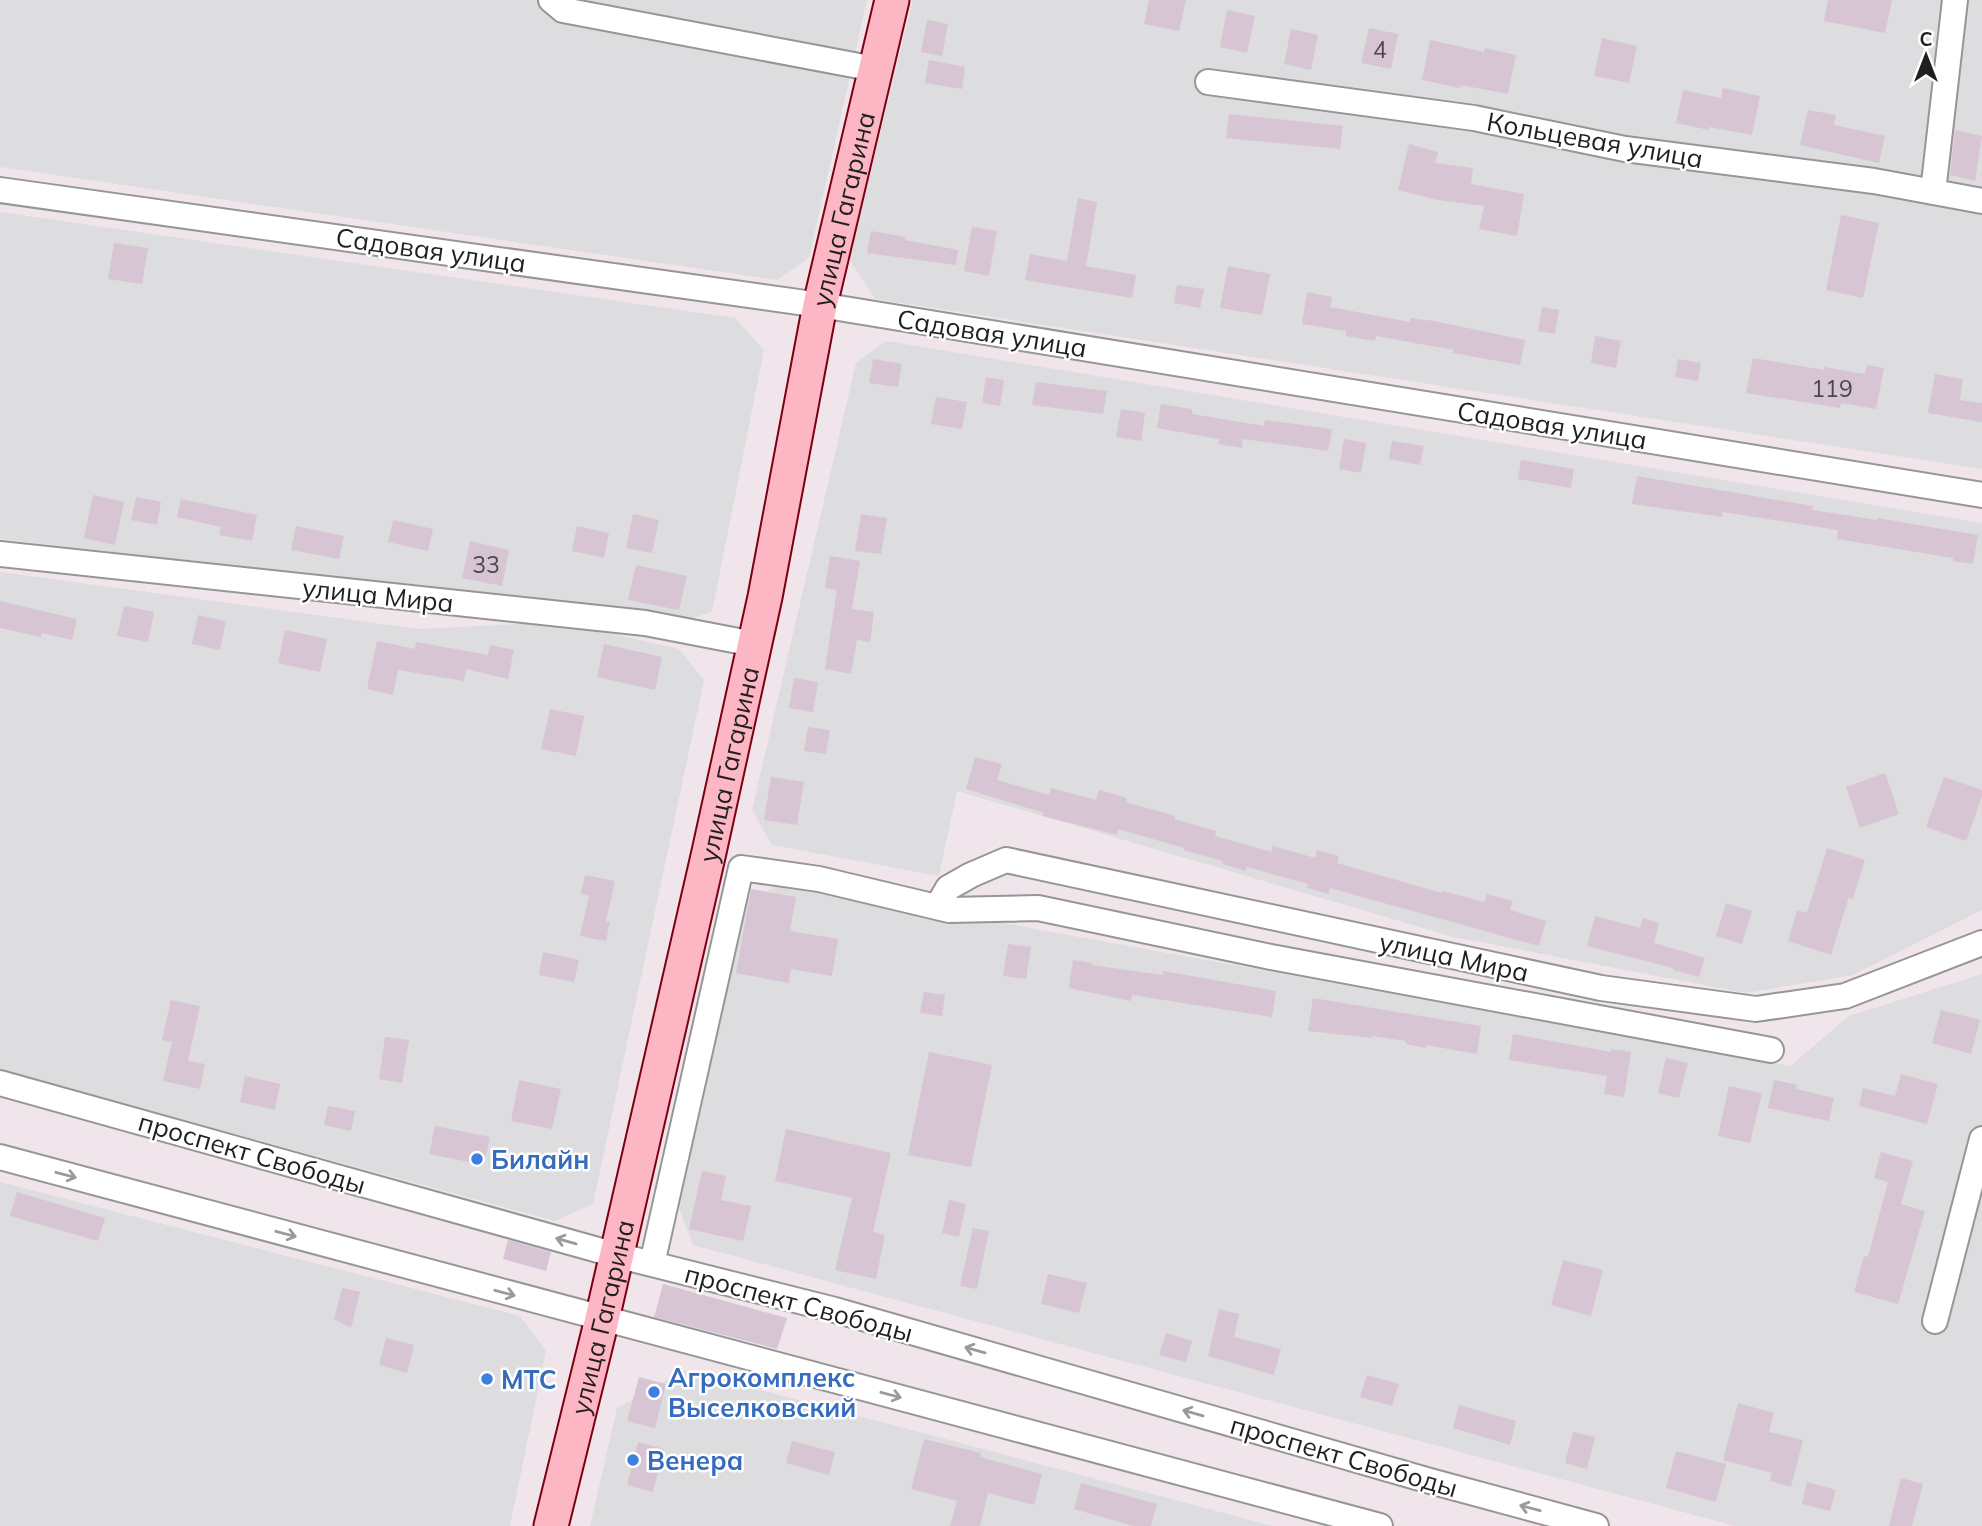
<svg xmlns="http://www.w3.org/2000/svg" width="1982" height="1526" font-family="Mulish,sans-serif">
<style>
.residential{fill:#dddcde}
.building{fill:#d8c5d4}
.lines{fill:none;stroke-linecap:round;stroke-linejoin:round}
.minor-casing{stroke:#969696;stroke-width:28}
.secondary-casing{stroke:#7d0010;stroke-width:37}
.minor{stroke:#fff;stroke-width:24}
.secondary{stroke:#fdb6c4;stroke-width:33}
.oneway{stroke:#9a9a9a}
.shop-dot{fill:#3f7fe0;stroke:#fff;stroke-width:2.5}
.labels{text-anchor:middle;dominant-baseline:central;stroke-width:5;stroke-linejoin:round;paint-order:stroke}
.number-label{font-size:23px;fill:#4d484c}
.street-label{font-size:26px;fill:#1f1f1f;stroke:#fff}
.shop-label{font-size:26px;font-weight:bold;fill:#366cbe;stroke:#fff;text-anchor:start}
</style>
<rect width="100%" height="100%" fill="#f1e5ec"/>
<!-- residential -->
<path class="residential" d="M0,0H867L809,258L777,280L0,167Z
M913,0H1982V469L875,299L849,259Z
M0,212L735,318L764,350L712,612L680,622L634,611L0,539Z
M886,341L1982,523V910L1853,975L1746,993L1454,937L957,791L939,876L772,845L752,810L856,363Z
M0,572L419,629L561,622L679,649L704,680L593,1204L555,1221L0,1070Z
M782,883L1790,1066L1849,1016L1982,974V1526H1735L693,1245L678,1206L741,905Z
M0,1182L520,1316L546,1351L510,1526H0Z
M685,1370L1273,1526H590L617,1408Z"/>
<!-- building -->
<path class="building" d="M1149,0H1186L1179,31L1144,24Z
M1828,0H1892L1885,33L1824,21Z
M1227,10L1255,16L1247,53L1220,47Z
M927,20L948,24L942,56L921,52Z
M1369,28L1398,34L1391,69L1361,63Z
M1291,29L1318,35L1311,70L1284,64Z
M1602,38L1637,46L1629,83L1594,76Z
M1430,40L1484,52L1485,48L1516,55L1508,94L1461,85L1460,88L1422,80Z
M929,60L965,67L962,89L925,83Z
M1723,88L1760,96L1752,135L1709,127V130L1676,123L1683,90L1721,98Z
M1808,110L1836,115L1834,125L1885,136L1879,163L1800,145Z
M1229,114L1343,126L1340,149L1226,138Z
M1955,130L1982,136L1975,181L1950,175Z
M1409,144L1438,152L1435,163L1473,168L1471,184L1524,194L1517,236L1479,229L1484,206L1438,200L1398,190Z
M1078,198L1097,202L1086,266L1136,275L1132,298L1025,280L1030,254L1067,261Z
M1841,215L1879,223L1863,298L1826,290Z
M972,227L997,231L989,276L964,271Z
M871,231L906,237L905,240L958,250L956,265L867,253Z
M114,243L148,248L142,284L108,279Z
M1228,266L1270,274L1262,315L1220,308Z
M1177,285L1204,289L1200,308L1174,303Z
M1307,292L1332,297L1330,307L1410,322V318L1434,321L1525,340L1520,365L1453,353L1454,350L1376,336L1375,341L1346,336V331L1302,324Z
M1542,307L1559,310L1555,334L1538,331Z
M1595,336L1621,341L1616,368L1591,363Z
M1753,358L1824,370V367L1865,374L1867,365L1884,368L1876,409L1841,403L1840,408L1746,393Z
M873,359L902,364L898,387L869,383Z
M1678,359L1701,363L1698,381L1675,377Z
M1935,374L1963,379L1960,400L1982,403V422L1928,413Z
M986,377L1004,380L1000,406L982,403Z
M1036,382L1107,391L1103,414L1032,405Z
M936,397L967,402L962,429L931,424Z
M1161,404L1192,409V414L1264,426L1265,420L1332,429L1328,451L1243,439L1242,448L1218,444L1219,439L1157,428Z
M1121,409L1145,413L1141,441L1116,437Z
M1344,439L1366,443L1361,473L1339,469Z
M1392,441L1424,446L1420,465L1389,459Z
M1521,460L1574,469L1571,488L1518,479Z
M1637,476L1813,506L1812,510L1877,520V518L1978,535L1973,564L1953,561V558L1837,539L1838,530L1723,512L1722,517L1632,504Z
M93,495L124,502L115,545L84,538Z
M136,497L161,502L157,525L131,520Z
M181,499L257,515L252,541L219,535L221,527L177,517Z
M633,514L659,520L652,553L626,548Z
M861,514L887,518L881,554L855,551Z
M393,520L433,529L428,551L388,542Z
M296,526L344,536L339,559L291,550Z
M577,526L609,533L604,558L572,551Z
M470,541L509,550L502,586L462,578Z
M830,556L860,561L852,609L874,612L870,642L857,640L851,674L825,669L837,590L825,588Z
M636,565L687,576L679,610L628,600Z
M0,601L77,619L72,640L42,633L41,637L0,628Z
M124,606L154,612L148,642L117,636Z
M198,615L226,621L220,650L192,644Z
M285,630L327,639L320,672L278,663Z
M377,641L415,649L416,642L488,655L490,645L514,650L508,679L466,669L464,681L398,670L393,695L367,689Z
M604,644L662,657L655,690L597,677Z
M794,678L818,682L813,712L789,708Z
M550,709L584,716L576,756L541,749Z
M808,727L830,730L826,754L804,751Z
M975,757L1002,764L997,780L1049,795L1051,788L1096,800L1099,790L1127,798L1126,802L1175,816L1174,819L1216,831L1215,836L1271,852L1273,846L1315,858L1317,850L1339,856L1337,863L1442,893L1443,891L1484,902L1487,894L1513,901L1510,910L1546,921L1539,946L1330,888L1329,894L1307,888L1308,884L1247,867L1245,871L1222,864L1223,861L1183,850L1184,848L1118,829L1117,835L1043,816L1044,813L966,789Z
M1885,773L1899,814L1860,828L1846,787Z
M771,777L804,782L797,825L764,820Z
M1944,777L1982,790V796L1966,841L1926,827Z
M1827,848L1865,860L1853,899L1849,897L1831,955L1788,941L1797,910L1807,913Z
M585,875L615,881L606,921L610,922L606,941L580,936L589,896L581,894Z
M751,889L796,897L790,931L838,939L832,976L791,969L789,983L736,973Z
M1726,903L1752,911L1742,944L1716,936Z
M1595,916L1640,928L1643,918L1659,923L1654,943L1705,958L1699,977L1673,970V968L1587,946Z
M1008,944L1031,947L1026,979L1003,976Z
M543,952L579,960L574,982L539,975Z
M1073,960L1092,963V965L1162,975L1163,971L1276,991L1272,1017L1132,995L1131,1001L1069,988Z
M924,992L945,995L942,1016L920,1013Z
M1313,998L1481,1026L1477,1054L1426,1045L1425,1048L1406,1044V1041L1372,1036V1038L1308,1031Z
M171,1000L200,1006L188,1061L205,1064L200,1089L163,1081L172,1042L162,1040Z
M1941,1010L1980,1020L1971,1054L1932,1043Z
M1513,1034L1611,1052V1049L1631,1052L1624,1097L1604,1094L1607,1076L1509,1060Z
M385,1037L409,1040L402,1083L379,1079Z
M929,1052L992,1065L971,1167L908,1155Z
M1666,1058L1688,1063L1679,1098L1658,1093Z
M1901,1074L1938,1084L1927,1124L1859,1106L1863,1088L1895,1096Z
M245,1076L280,1084L275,1110L240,1102Z
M519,1080L561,1089L552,1129L511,1121Z
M1774,1080L1797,1085L1796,1089L1834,1098L1829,1121L1768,1108Z
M1729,1086L1762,1093L1750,1143L1718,1136Z
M328,1106L355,1111L351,1131L324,1125Z
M435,1126L490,1137L484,1165L429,1154Z
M786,1129L891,1153L873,1232L885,1235L876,1279L835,1270L852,1198L775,1181Z
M1881,1152L1913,1161L1901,1204L1925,1211L1898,1304L1854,1292L1864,1256L1868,1257L1888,1182L1874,1178Z
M702,1171L726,1176L721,1200L751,1206L743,1241L689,1229Z
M17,1192L105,1218L98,1241L10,1216Z
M949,1200L966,1204L959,1237L942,1233Z
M973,1228L989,1231L977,1289L960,1286Z
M508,1240L551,1252L546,1271L503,1259Z
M1563,1260L1603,1270L1591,1316L1551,1305Z
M1048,1274L1087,1283L1079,1313L1041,1304Z
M663,1284L787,1318L777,1349L654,1317Z
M342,1288L360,1292L351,1328L334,1319Z
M1219,1309L1239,1314L1234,1337L1281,1349L1274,1375L1208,1356Z
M1166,1333L1192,1341L1186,1362L1159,1355Z
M386,1338L414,1345L407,1373L379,1365Z
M1367,1375L1399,1384L1392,1406L1360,1397Z
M639,1377L666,1384L655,1428L627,1421Z
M1738,1403L1774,1413L1769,1432L1803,1440L1791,1487L1770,1481L1772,1473L1723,1460Z
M1459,1405L1516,1421L1510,1445L1453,1428Z
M1573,1432L1595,1437L1587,1469L1565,1463Z
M924,1439L981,1453L980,1457L1042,1474L1034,1505L988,1493L980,1526H950L957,1501L911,1489Z
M792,1441L835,1452L829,1475L786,1463Z
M638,1442L664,1449L653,1492L627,1485Z
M1676,1451L1726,1464L1716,1502L1666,1488Z
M1901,1478L1923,1484L1912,1526H1889Z
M1807,1482L1836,1490L1830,1511L1802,1504Z
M1081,1483L1157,1504L1151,1526H1134L1074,1509Z"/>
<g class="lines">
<!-- minor casing -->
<g class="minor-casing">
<path id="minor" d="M551,0L563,10L875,69
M1208,82L1474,118L1625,149L1874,181L1982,201
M0,190L820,305L1982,495
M1933,192L1955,0
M0,554L645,623L754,644
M937,907L948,888L971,875L1006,860L1601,988L1756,1009L1845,996L1982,943
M0,1083L616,1255L835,1310L1430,1481L1596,1526
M0,1157L1380,1526
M652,1264L741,868L819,879L949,910L1038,908L1271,957L1771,1050
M1935,1321L1982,1139"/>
</g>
<!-- secondary casing -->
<g class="secondary-casing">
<g id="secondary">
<path id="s1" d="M551,1526L602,1319L709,852L765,597L820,305L892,0"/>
</g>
</g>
<!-- minor -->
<use href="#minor" class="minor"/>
<!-- secondary -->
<use href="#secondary" class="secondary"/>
</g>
<!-- one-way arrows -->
<defs><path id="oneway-shaft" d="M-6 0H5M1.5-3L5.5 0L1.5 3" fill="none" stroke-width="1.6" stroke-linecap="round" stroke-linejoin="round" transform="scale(1.75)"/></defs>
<g class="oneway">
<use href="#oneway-shaft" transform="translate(66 1175) rotate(15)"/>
<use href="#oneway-shaft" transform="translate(286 1234) rotate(15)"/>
<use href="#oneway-shaft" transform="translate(566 1241) rotate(-164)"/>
<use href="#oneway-shaft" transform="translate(505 1293) rotate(15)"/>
<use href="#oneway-shaft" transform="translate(975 1350) rotate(-164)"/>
<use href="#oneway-shaft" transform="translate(891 1395) rotate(15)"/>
<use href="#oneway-shaft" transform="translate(1193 1413) rotate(-164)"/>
<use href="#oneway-shaft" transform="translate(1530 1508) rotate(-165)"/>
</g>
<!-- markers -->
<g class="shop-dot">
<circle cx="477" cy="1159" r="7"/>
<circle cx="487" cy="1379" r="7"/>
<circle cx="654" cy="1392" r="7"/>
<circle cx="633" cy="1460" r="7"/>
</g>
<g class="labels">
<!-- number labels -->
<g class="number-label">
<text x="1380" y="49">4</text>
<text x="1832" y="388">119</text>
<text x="486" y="564">33</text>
</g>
<!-- street labels -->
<g class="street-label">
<text transform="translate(1595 140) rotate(10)">Кольцевая улица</text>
<text stroke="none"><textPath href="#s1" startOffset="1349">улица Гагарина</textPath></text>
<text transform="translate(431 250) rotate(8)">Садовая улица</text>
<text transform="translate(992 333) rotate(9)">Садовая улица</text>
<text transform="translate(1552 425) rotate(9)">Садовая улица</text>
<text transform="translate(378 595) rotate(6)">улица Мира</text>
<text stroke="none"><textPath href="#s1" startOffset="782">улица Гагарина</textPath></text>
<text transform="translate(1454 957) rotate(12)">улица Мира</text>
<text transform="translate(252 1153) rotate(16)">проспект Свободы</text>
<text transform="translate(799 1303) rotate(15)">проспект Свободы</text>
<text stroke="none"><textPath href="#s1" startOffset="215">улица Гагарина</textPath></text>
<text transform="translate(1344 1456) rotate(16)">проспект Свободы</text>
</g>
<!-- shop labels -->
<g class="shop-label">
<text x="491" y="1159">Билайн</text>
<text x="668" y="1377">Агрокомплекс<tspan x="668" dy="30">Выселковский</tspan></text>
<text x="501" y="1379">МТС</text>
<text x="647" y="1460">Венера</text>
</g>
</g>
<!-- north arrow -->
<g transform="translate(1926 56)" stroke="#ffffff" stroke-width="5" paint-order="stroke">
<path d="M0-5L12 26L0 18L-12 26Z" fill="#1f1f1f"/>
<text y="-10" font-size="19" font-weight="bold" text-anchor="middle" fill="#1f1f1f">С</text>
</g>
</svg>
